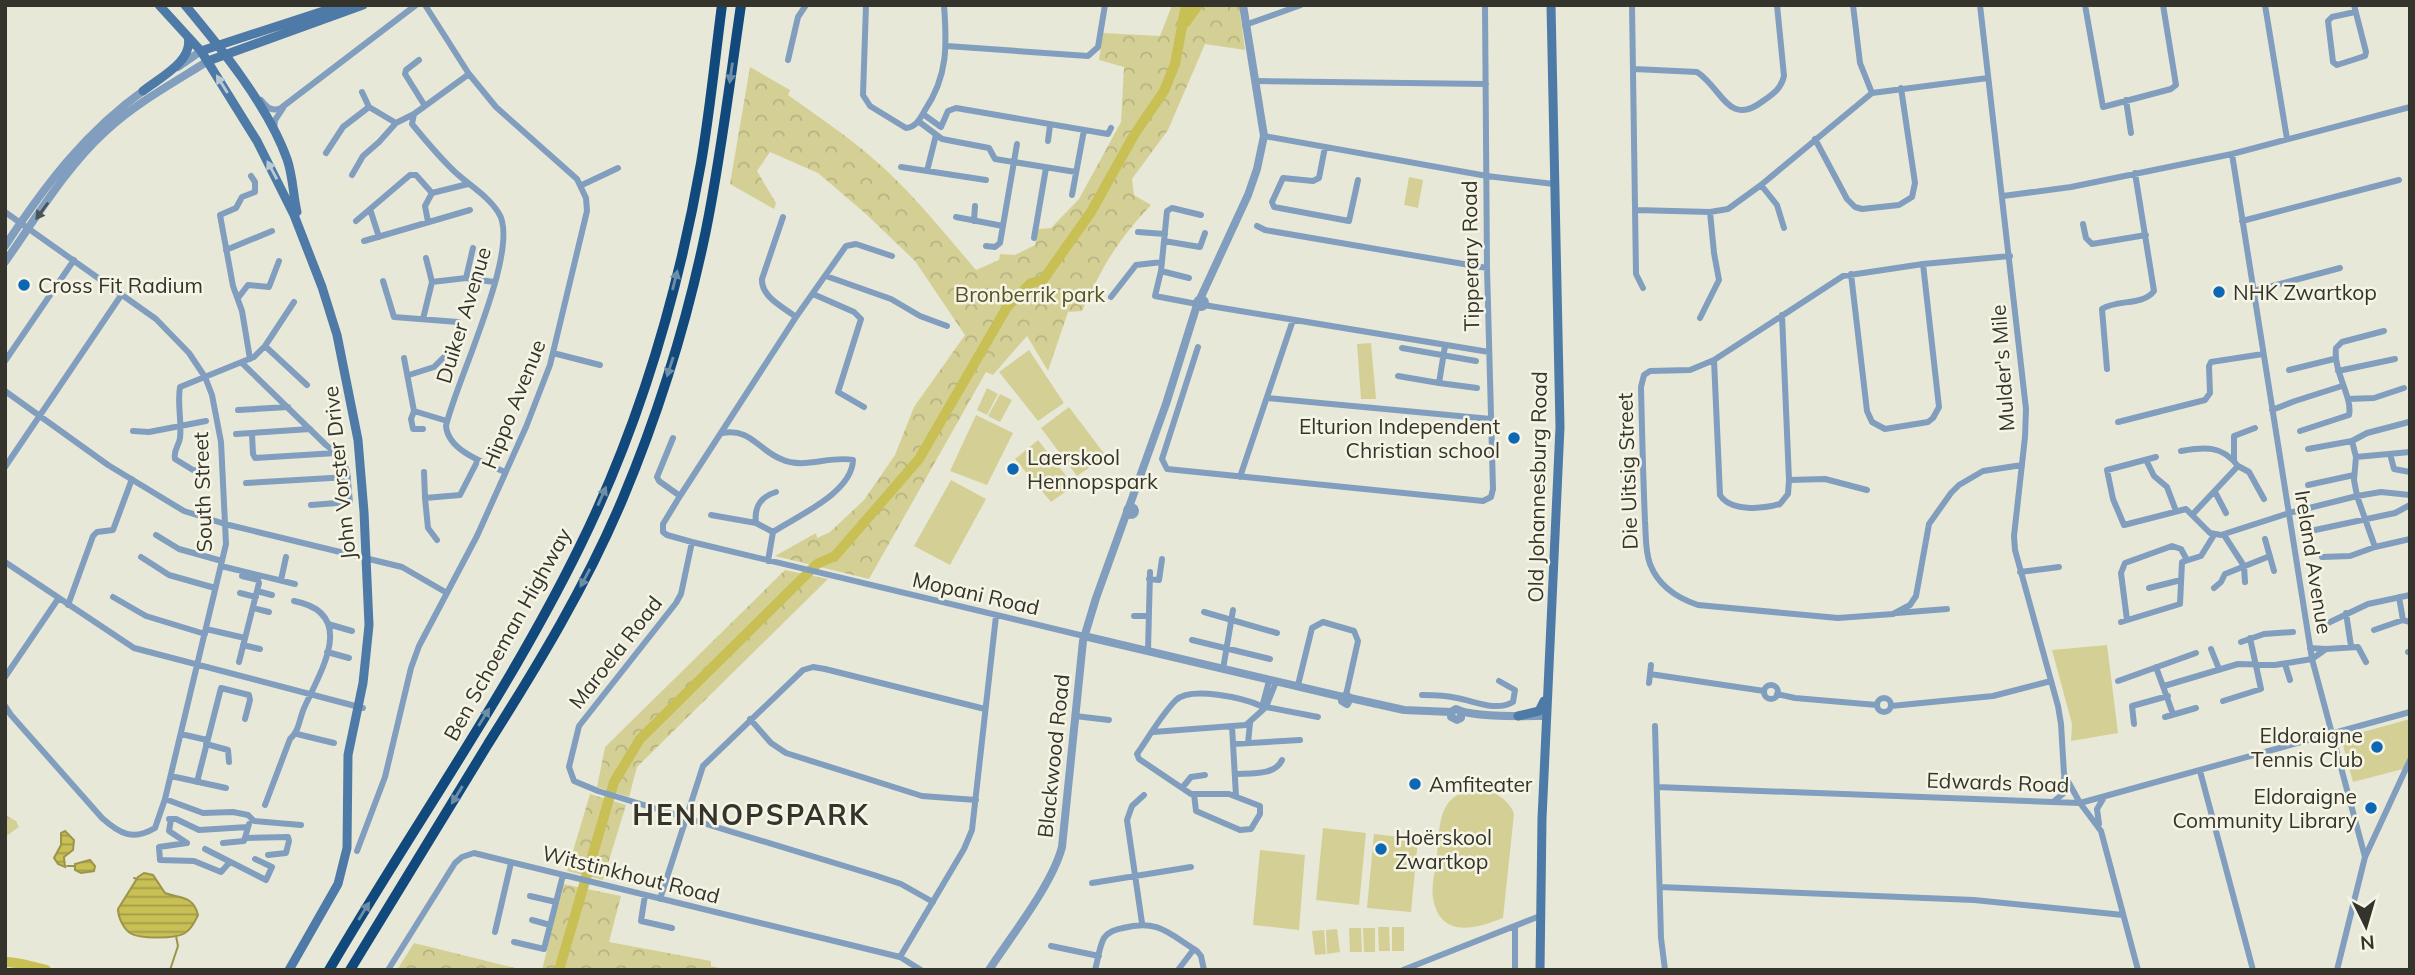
<svg xmlns="http://www.w3.org/2000/svg" width="2415" height="975" font-family="Mulish,sans-serif">
<style>
.grass{fill:#d4d095}
.wetland{fill:url(#wetland-marsh)}
.park{fill:url(#park-crowns)}
.water{fill:url(#water-rules);stroke:#9c9549;stroke-width:2}
.lines{fill:none;stroke-linecap:round;stroke-linejoin:round}
.stream{stroke:#9c9549;stroke-width:2}
.river{stroke:#c8bf55;stroke-width:10}
.minor{stroke:#819ebe;stroke-width:6}
.tertiary{stroke:#819ebe;stroke-width:8}
.secondary{stroke:#4e7aa8;stroke-width:9}
.motorway{stroke:#12497c;stroke-width:10}
.oneway{fill:#6d8ea6}
.oneway2{fill:#bbcad0}
.oneway3{fill:#4b5458}
.poi-dot{fill:#0c68b5;stroke:#f6f5e5;stroke-width:2.5}
.labels{text-anchor:middle;dominant-baseline:central;stroke-width:5;stroke-linejoin:round;paint-order:stroke}
.street-label{font-size:21px;fill:#34342d;stroke:#f6f5e5}
.poi-label{font-size:21px;fill:#34342d;stroke:#f6f5e5;text-anchor:start}
.park-label{font-size:21px;fill:#565327;stroke:#f6f5e5}
.district-label{font-size:28px;font-weight:bold;letter-spacing:2px;fill:#34342d;stroke:#f6f5e5}
</style>
<defs>
<pattern id="wetland-marsh" width="20" height="14" patternUnits="userSpaceOnUse" patternTransform="scale(1.75)"><rect width="20" height="14" fill="#d4d095"/><path d="M1 5h8M5 5V1M11 12h8M15 12V8" fill="none" stroke="#b7b381"/></pattern>
<pattern id="park-crowns" width="20" height="18" patternUnits="userSpaceOnUse" patternTransform="scale(1.75)"><rect width="20" height="18" fill="#d4d095"/><path d="M2 6a3 3 0 1 1 6 0M12 15a3 3 0 1 1 6 0" fill="none" stroke="#b7b381"/></pattern>
<pattern id="water-rules" width="6" height="5" patternUnits="userSpaceOnUse" patternTransform="scale(1.75)"><rect width="6" height="5" fill="#c8bf55"/><path d="M0 2.5h6" fill="none" stroke="#a39c47"/></pattern>
</defs>
<rect width="100%" height="100%" fill="#e8e8d8"/>
<!-- grass -->
<path class="grass" d="M1409,177L1423,180L1418,208L1404,205Z
M1371,343L1376,399H1361L1357,344Z
M1029,350L1064,403L1038,421L999,372Z
M987,388L998,394L987,415L977,410Z
M1000,394L1012,400L1000,422L988,416Z
M1069,407L1106,456L1077,476L1041,428Z
M976,415L1013,433L987,485L950,471Z
M1038,440L1074,486L1051,502L1015,459Z
M951,480L986,499L950,565L914,546Z
M2107,645L2118,733L2071,741L2072,724L2052,650Z
M2410,719V756L2403,769L2353,782L2341,738Z
M1484,789C1497,793 1510,801 1514,814L1503,918C1476,929 1440,939 1433,898C1431,885 1436,868 1437,855C1439,838 1438,815 1449,802C1458,792 1471,789 1484,789Z
M1323,828L1366,833L1359,905L1316,900Z
M1374,834L1418,839L1411,912L1367,908Z
M1260,850L1305,855L1299,930L1253,925Z
M1378,927H1389L1390,951H1379Z
M1392,927H1404V951H1392Z
M1349,928H1361L1362,952H1350Z
M1363,928H1375V952H1364Z
M1337,929L1340,952L1327,954L1326,930Z
M1324,930L1326,954L1315,955L1312,931Z"/>
<!-- wetland -->
<path class="wetland" d="M5,815L16,821L19,827L5,837Z"/>
<!-- park -->
<path class="park" d="M1172,5H1239L1245,50L1205,44L1168,130L1132,179L1134,195L1151,205C1117,241 1102,267 1082,311L1068,312L1048,371L1027,336L993,375L986,372L869,579L775,556L816,533L817,538L830,532L864,500L895,455L914,407L965,335L915,261L866,214L818,173L770,152L757,171L776,203L774,209L730,184L750,67L790,90L788,95C822,119 856,142 886,170C919,201 947,236 976,270L999,260L1000,254L1015,255L1035,245L1038,229L1051,228L1079,199L1121,122L1124,67L1099,60L1103,33L1160,36Z
M785,570L828,579L637,767L629,797L597,787L605,747Z
M590,794L626,805L603,880L567,871Z
M563,884L621,896L609,942L711,961V966L727,970H542Z
M414,943L523,970H397Z"/>
<!-- water -->
<path class="water" d="M65,831L74,840L73,850L64,857L65,867L58,864L54,858L61,845V833Z
M90,860L95,866L94,871L81,873L75,870V864Z
M144,873L153,875L165,893C180,899 193,895 198,915C195,921 192,929 185,933C176,939 139,939 130,933C123,928 118,917 118,909L138,877Z"/>
<g class="lines">
<!-- stream -->
<path class="stream" d="M67,866H75
M134,878L137,879
M5,961H6
M170,970L178,946L176,936"/>
<!-- river -->
<path class="river" d="M1186,22L1198,5
M5,962C19,962 32,967 46,970
M559,970L614,782L640,739L817,564L835,556L919,459L1007,307L1031,283L1043,280L1091,212L1134,135L1164,91L1175,64L1186,5"/>
<!-- minor -->
<path class="minor" d="M866,5L863,95L870,106L906,128C916,127 920,119 925,110C948,76 947,45 944,5
M1632,5L1636,274L1643,288
M1853,5L1860,63L1872,93
M1980,5L2026,409L2025,437L2014,536L2015,550L2058,706L2061,724L2064,774L2080,803L2101,831L2138,970
M2085,5L2103,107L2171,89L2176,85L2163,5
M2265,5L2287,139
M2354,5L2366,52L2365,56L2337,65L2333,62L2328,21L2332,17L2355,12
M1245,25L1301,5
M947,46L1088,56L1098,47L1105,5
M419,60L406,70L405,74L425,106
M788,60L798,17L806,5
M1634,69L1697,72C1722,88 1728,128 1763,101C1773,94 1781,89 1784,76L1777,5
M469,74L414,114L412,124C426,141 439,157 455,172C469,185 488,196 498,212C523,246 455,383 446,426C448,451 485,463 505,472
M1255,81L1486,84
M362,92L369,107L396,123
M261,100C267,107 271,112 281,108L416,5
M2126,100L2131,133
M923,114L941,127L948,111L956,108L1108,134L1111,128
M918,121L942,139L989,148L995,159L1076,172
M274,130L275,120L283,108
M1264,136L1487,176L1554,184
M1815,139L1847,199L1855,207L1862,209L1899,205L1912,197L1915,183L1901,88
M1048,141L1050,125
M1325,147L1319,178L1313,181L1283,178L1272,202L1274,207L1349,221L1358,180
M326,153L343,127L369,107
M2232,154L2312,659L2365,857L2337,970
M901,167L986,180
M927,171L936,135
M352,175L363,156L379,142L396,123L414,114
M582,185L618,168
M1761,185L1777,205L1784,228
M1072,195L1084,130
M2003,196L2071,187L2232,154L2410,107
M370,209L379,237
M1636,210L1710,212L1728,209L1761,185L1872,93L1988,78
M5,212L156,319L189,353L205,377L212,395L221,442L226,544L165,799L155,828C133,841 120,834 102,818L11,715L5,706
M783,217L762,279C761,297 783,307 796,317
M956,217L1003,226
M356,221L410,175H416L432,193L468,184
M974,221L975,206
M2242,221L2399,180
M428,222L425,206L432,193
M2083,224L2086,238L2092,244L2146,235
M1257,226L1265,230L1487,268
M1138,232L1165,234
M1034,238L1046,168
M364,241L470,210
M1164,241L1200,247L1205,233
M986,246L995,247L1000,243L1017,144
M226,250L272,231
M892,256L856,244L846,246L796,317L680,496L663,524V532L667,535L692,542L1084,636
M2010,256L1923,264L1843,276L1714,360L1690,370L1650,371L1644,375L1641,387C1642,431 1643,476 1645,521C1646,535 1645,551 1650,564C1658,585 1677,598 1698,605L1838,618L1893,614L1910,605L1916,596L1929,524L1951,493L1959,485L1983,471L2022,465
M1161,271L1189,278
M1851,274L1867,411L1872,422L1885,429L1928,422L1933,418L1939,407L1923,264
M826,276L891,299L920,316L947,326
M466,278L473,248
M383,281L394,317L458,322
M432,282L466,278L494,282
M2253,291L2340,268
M813,294L854,312L861,319L838,392L864,407
M1111,297L1136,265L1162,262
M238,298L248,285L269,287L279,261
M1197,304L1155,296L1161,271L1167,211L1172,208L1201,215
M1204,305L1489,352
M1700,318L1719,280L1714,253L1710,212
M423,319L432,282L426,258
M265,346L307,385
M1445,346L1439,383L1477,388
M1198,347L1162,459L1167,469L1483,501L1491,497L1493,489L1487,268L1485,5
M1402,348L1476,361
M553,353L600,365
M404,358L414,411L411,419L413,429H423
M250,359L242,311L233,286L220,215L236,208L242,197L255,192V182L251,176
M1714,360L1720,495C1730,512 1763,509 1780,504L1788,494L1789,480L1782,315
M5,361L74,260
M242,363L326,445L341,457L347,471L350,502L311,505
M2107,369L2102,309C2117,299 2143,306 2154,291L2135,173
M2289,370L2334,359
M2338,371L2395,359
M409,375L434,367L448,353
M1398,376L1439,383
M5,391L108,465L184,511L225,524L402,567L447,593
M1267,398L1491,419
M2348,399L2374,398L2404,388
M238,410L288,407
M2272,410L2295,401L2342,386
M414,411L447,421
M2118,422L2205,400L2210,393L2209,366L2211,362L2263,354
M133,431L149,432L206,421
M2300,431L2349,415C2353,397 2333,372 2336,348L2342,342L2384,331
M722,433C751,428 757,449 781,459C804,470 830,455 853,460C852,493 797,516 773,532
M236,434L310,429
M252,434L253,454L255,458L336,453
M673,438L657,477L659,481L680,496
M2352,441L2356,457L2354,480L2357,496L2375,547
M2308,449L2352,441L2367,433L2409,422
M2181,451C2205,447 2222,445 2238,466L2192,515
M2390,454L2394,469L2410,472
M2156,457L2107,470L2113,499L2124,525L2186,509L2210,533L2221,535L2289,513L2357,496L2381,492L2410,495
M2356,457L2410,452
M2146,460L2154,476L2167,487L2176,511
M2234,460V436L2255,428
M2238,466L2249,472L2264,499
M5,467L122,294
M209,472L193,470L175,459C173,450 179,446 180,438C182,421 177,404 180,387L254,357L265,346L294,302
M424,472L425,498
M1240,477L1293,320
M1789,480L1825,479L1867,490
M246,483L348,477
M2308,485L2354,475
M2215,492L2226,513
M711,515L756,523L773,532L768,561
M756,523C754,507 760,497 776,492
M2315,530L2395,513L2410,505
M156,535L179,549L222,561
M2224,535L2244,566L2245,582
M2265,539L2274,571
M437,540L428,528L425,498L460,495L478,460
M692,542L681,594L676,603L579,726L569,767L574,781L598,791L874,875L901,884L933,902
M141,557L169,575L215,588
M2322,557L2350,556L2375,547L2410,539
M5,562L134,648L363,708
M221,566L295,584
M2020,572L2059,567
M1149,579L1159,580L1162,559
M281,580L286,557
M2149,588L2181,580
M2214,588L2221,582L2225,574L2270,556
M257,591L272,595
M240,593L256,597
M113,597L146,616L205,634
M2399,597L2403,620
M68,605L93,536L97,532L113,530L132,479
M253,608L269,612
M1204,612L1277,633
M1897,613L1947,609
M2346,613L2351,646
M1134,616H1148
M2127,620L2121,573L2125,563L2172,546L2181,549L2187,560
M2121,622L2180,604L2182,562L2201,556L2214,535
M2328,623L2368,604L2410,595
M328,624L352,631
M206,629L245,638
M2374,630L2403,620L2410,622
M1192,640L1270,659
M2241,642L2264,634L2293,632
M243,645L260,649
M2310,648L2326,649L2358,647L2366,662
M2211,649L2219,669
M1148,651L1150,572
M327,652L349,658
M2408,652H2410
M239,662L259,583L258,580L242,576
M2285,664L2290,680
M2156,667L2173,714
M1223,669L1233,610
M1650,674L1764,691
M5,677L58,599
M2118,681L2196,653
M1649,683L1651,665
M1298,685L1312,628L1323,622L1354,631L1358,641L1346,695
M1764 692a7 7 0 1 1 14 0a7 7 0 1 1-14 0Z
M2164,686L2238,664L2275,665L2312,659L2326,649
M1777,694L1795,698L1877,705
M1422,695C1434,695 1445,695 1457,698C1474,701 1496,712 1513,702L1515,690L1499,681
M1877 705a7 7 0 1 1 14 0a7 7 0 1 1-14 0Z
M2223,701L2261,689L2250,638
M1891,706L1993,696L2051,681
M1262,707L1269,681
M1266,707L1318,717
M1075,716L1109,720
M2165,717L2196,708
M750,719L771,743L786,753L922,796L976,800
M2134,724L2132,706L2168,696
M1232,726L1236,796
M1655,726L1661,938L1665,970
M1153,732L1246,725L1266,707L1276,682
M181,734L207,740
M297,734L334,743
M1248,743L1250,723
M206,744L228,750L229,762
M1233,744L1300,740
M2200,771L2253,970
M1235,774C1250,773 1275,776 1282,760
M171,776L226,788
M197,782L221,688L249,695L250,700L245,719
M1657,787L2080,803L2410,712
M1182,788L1191,777L1205,775
M1194,794L1196,811L1240,830L1251,829L1260,814V806L1229,794H1191L1139,759L1137,754C1149,737 1161,715 1176,700C1191,686 1244,698 1261,706
M165,799L203,813L233,812L248,815L254,821L301,825
M2054,801L2063,794L2064,778
M265,805L290,739C300,730 299,718 305,706C322,669 357,613 294,601
M169,819H176L199,830L248,827
M171,819L169,831L187,843L159,847L160,860L194,861L221,872L230,862
M2099,824L2097,809L2103,799
M246,838L288,837L289,841L286,853L268,855
M223,843L244,841L249,824
M205,849L266,880L272,867L255,859
M357,851L385,777L411,668L419,646L477,536L526,427L550,365L587,211L586,198L577,179L496,107L469,74L425,5
M2365,857L2410,760
M1092,883L1191,867
M1660,887L1974,900L2123,915
M645,895L641,921L672,928
M530,896L556,902
M660,899L703,766L803,670L813,667L825,669L985,709
M532,920L550,925
M1142,923L1127,820L1132,806L1144,795
M1515,926V970
M495,932L511,863
M514,942L544,949L563,875
M1051,946L1099,956
M900,957L964,849L972,830L996,616
M388,970L455,863L462,857L474,853L900,957L921,970
M1095,970C1098,960 1099,947 1104,938C1109,931 1115,930 1123,928C1158,919 1168,933 1197,951L1201,956L1204,970
M1178,970L1194,949
M1403,970L1540,916"/>
<!-- tertiary -->
<path class="tertiary" d="M178,67L201,51
M5,246C46,184 86,131 147,88
M5,262C36,218 67,166 106,131C136,103 173,83 208,61
M1200,299L1248,195L1257,169L1264,136L1243,5
M1197 303a4 4 0 1 1 8 0a4 4 0 1 1-8 0Z
M1129,507L1166,404L1197,305
M1127 511a4 4 0 1 1 8 0a4 4 0 1 1-8 0Z
M1084,636L1343,697
M1350,698L1347,704L1342,701L1343,697L1346,695L1350,698L1404,710L1451,712
M1461,712V718L1457,720L1451,717V712L1456,709C1472,718 1526,716 1547,716
M989,970C1011,936 1052,885 1062,847L1083,641L1096,598L1127,512"/>
<!-- secondary -->
<path class="secondary" d="M159,5L201,51L257,141L294,215L322,287L337,335L358,440L364,512L369,625L363,683L348,755L347,848L338,884L289,970
M185,5C221,48 268,106 287,159C293,176 293,195 297,212
M201,51L342,5
M208,61L363,5
M143,91C159,78 194,61 188,37
M1518,716L1539,711L1544,701
M1540,970L1542,819L1560,427L1551,5"/>
<!-- motorway -->
<path class="motorway" d="M329,970C412,828 508,693 580,546C639,426 678,294 701,163C710,111 715,58 722,5
M350,970C396,894 442,819 488,744C538,665 587,584 623,498C659,412 687,322 706,230C721,156 730,80 741,5"/>
</g>
<!-- one-way arrows -->
<defs><path id="oneway-solid" d="M-6-.8H1V-3.2L6.5 0L1 3.2V.8H-6Z" transform="scale(1.75)"/></defs>
<g class="oneway">
<use href="#oneway-solid" transform="translate(731 73) rotate(98)"/>
<use href="#oneway-solid" transform="translate(675 280) rotate(-76)"/>
<use href="#oneway-solid" transform="translate(670 367) rotate(108)"/>
<use href="#oneway-solid" transform="translate(602 496) rotate(-66)"/>
<use href="#oneway-solid" transform="translate(585 578) rotate(118)"/>
<use href="#oneway-solid" transform="translate(484 717) rotate(-58)"/>
<use href="#oneway-solid" transform="translate(457 795) rotate(122)"/>
<use href="#oneway-solid" transform="translate(364 911) rotate(-58)"/>
</g>
<g class="oneway2">
<use href="#oneway-solid" transform="translate(222 84) rotate(-122)"/>
<use href="#oneway-solid" transform="translate(272 170) rotate(-118)"/>
</g>
<use class="oneway3" href="#oneway-solid" transform="translate(42 211) rotate(126)"/>
<!-- markers -->
<g class="poi-dot">
<circle cx="24" cy="285" r="7"/>
<circle cx="2219" cy="292" r="7"/>
<circle cx="1514" cy="438" r="7"/>
<circle cx="1013" cy="469" r="7"/>
<circle cx="2377" cy="747" r="7"/>
<circle cx="1415" cy="784" r="7"/>
<circle cx="2371" cy="808" r="7"/>
<circle cx="1381" cy="849" r="7"/>
</g>
<g class="labels">
<!-- street labels -->
<g class="street-label">
<text transform="translate(1470 256) rotate(-91)">Tipperary Road</text>
<text transform="translate(463 315) rotate(-73)">Duiker Avenue</text>
<text transform="translate(2002 368) rotate(-94)">Mulder's Mile</text>
<text transform="translate(513 404) rotate(-68)">Hippo Avenue</text>
<text transform="translate(1627 471) rotate(-92)">Die Uitsig Street</text>
<text transform="translate(339 473) rotate(-96)">John Vorster Drive</text>
<text transform="translate(1537 487) rotate(-89)">Old Johannesburg Road</text>
<text transform="translate(202 492) rotate(-92)">South Street</text>
<text transform="translate(2314 562) rotate(81)">Ireland Avenue</text>
<text transform="translate(976 593) rotate(13)">Mopani Road</text>
<text transform="translate(507 634) rotate(-61)">Ben Schoeman Highway</text>
<text transform="translate(615 652) rotate(-52)">Maroela Road</text>
<text transform="translate(1053 756) rotate(-84)">Blackwood Road</text>
<text transform="translate(1998 782) rotate(2)">Edwards Road</text>
<text transform="translate(631 874) rotate(14)">Witstinkhout Road</text>
</g>
<!-- poi labels -->
<g class="poi-label">
<text x="38" y="285">Cross Fit Radium</text>
<text x="2233" y="292">NHK Zwartkop</text>
<text x="1500" y="426" text-anchor="end">Elturion Independent<tspan x="1500" dy="24">Christian school</tspan></text>
<text x="1027" y="457">Laerskool<tspan x="1027" dy="24">Hennopspark</tspan></text>
<text x="2363" y="735" text-anchor="end">Eldoraigne<tspan x="2363" dy="24">Tennis Club</tspan></text>
<text x="1429" y="784">Amfiteater</text>
<text x="2357" y="796" text-anchor="end">Eldoraigne<tspan x="2357" dy="24">Community Library</tspan></text>
<text x="1395" y="837">Hoërskool<tspan x="1395" dy="24">Zwartkop</tspan></text>
</g>
<!-- park labels -->
<g class="park-label">
<text x="1030" y="294">Bronberrik park</text>
</g>
<!-- district labels -->
<g class="district-label">
<text x="751" y="814">HENNOPSPARK</text>
</g>
</g>
<!-- border -->
<rect width="2415" height="975" fill="none" stroke="#34342d" stroke-width="14"/>
<!-- north arrow -->
<g transform="translate(2366 926) rotate(175)" stroke="#f6f5e5" stroke-width="5" paint-order="stroke">
<path d="M0-5L12 26L0 18L-12 26Z" fill="#34342d"/>
<text y="-10" font-size="19" font-weight="bold" text-anchor="middle" fill="#34342d">N</text>
</g>
</svg>
